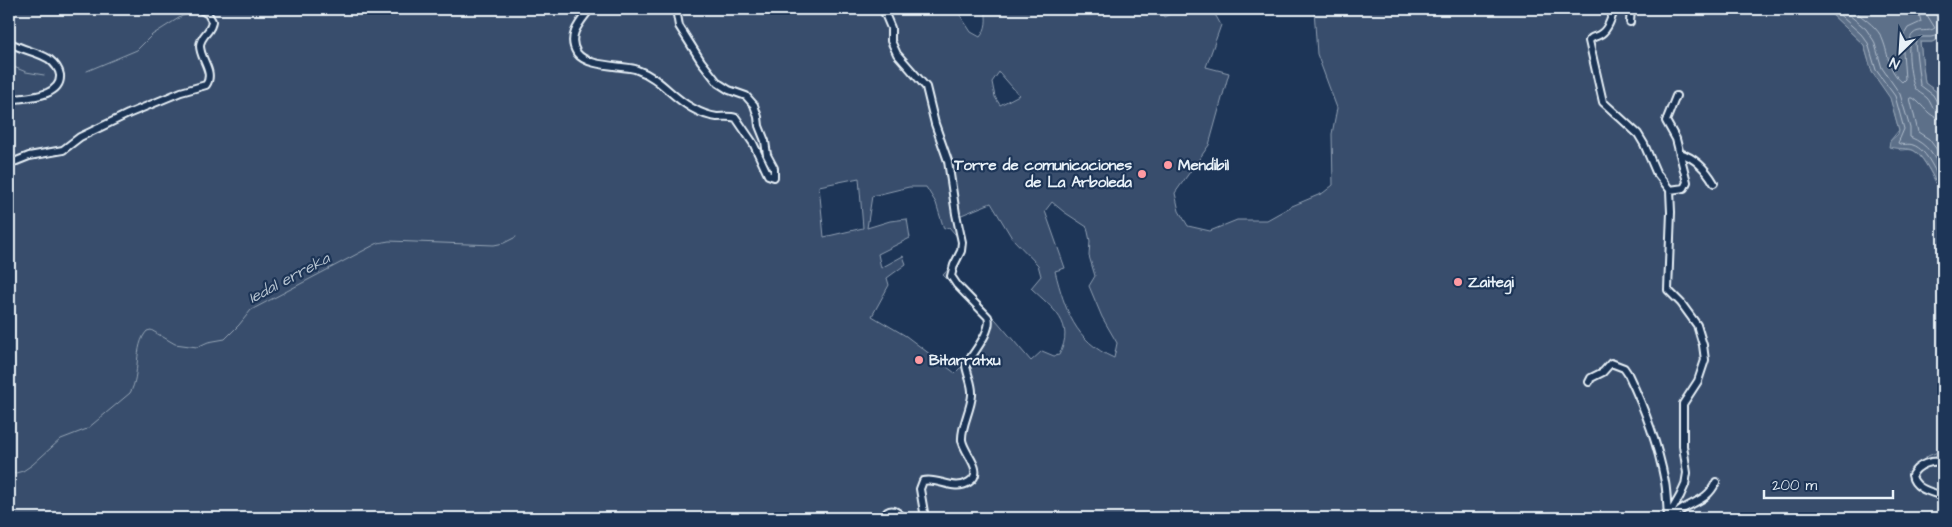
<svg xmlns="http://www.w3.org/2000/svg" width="1952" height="527" font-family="'Architects Daughter',sans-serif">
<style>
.green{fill:#374d6c;stroke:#909fb2;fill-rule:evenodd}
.water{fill:#5d7089;stroke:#95a4b5}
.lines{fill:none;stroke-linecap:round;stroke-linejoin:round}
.shore{stroke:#b0bdcc;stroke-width:1}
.stream{stroke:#95a4b5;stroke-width:1}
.minor-casing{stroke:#e8f1f8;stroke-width:10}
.minor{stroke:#1d3557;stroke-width:6}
.poi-dot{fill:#ff9aa2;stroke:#1d3557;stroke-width:2}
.labels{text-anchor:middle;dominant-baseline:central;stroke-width:4.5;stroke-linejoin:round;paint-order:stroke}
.poi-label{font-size:15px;font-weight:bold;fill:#e8f1f8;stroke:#1d3557;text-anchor:start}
.water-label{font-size:16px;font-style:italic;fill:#b7c4d1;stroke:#1d3557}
</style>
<rect width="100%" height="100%" fill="#1d3557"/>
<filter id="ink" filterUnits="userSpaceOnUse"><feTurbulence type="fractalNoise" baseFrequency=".02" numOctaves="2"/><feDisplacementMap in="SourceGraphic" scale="10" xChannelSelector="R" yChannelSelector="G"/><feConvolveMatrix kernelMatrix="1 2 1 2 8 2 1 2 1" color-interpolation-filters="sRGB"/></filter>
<g filter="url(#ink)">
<!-- green -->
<path class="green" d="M9,9H956L971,32L980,37C987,29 987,19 985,9H1159L1164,17L1180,9H1212L1221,25L1206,67L1229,73L1209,145L1175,193L1179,211L1188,226L1210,231L1237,220H1267L1292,206L1323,193L1333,185L1332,134L1337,108L1317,54L1314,9H1826L1864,45L1872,72L1890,97L1899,130L1890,141L1900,150C1904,150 1908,149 1912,150C1924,154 1937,186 1943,197V518H9ZM999,72L1019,95L1000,105L995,97L992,82ZM859,178L863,228L824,237L819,186ZM909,187H926L936,203L944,229L949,227L960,240C959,254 953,265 943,275L986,317L989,323L962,366L955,373L906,336L872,316L889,285L887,278L906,264L903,256L881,268L878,254L910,238L907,219L890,221L867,228L872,196ZM1052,202L1064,212L1087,227L1090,241L1089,256L1095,276L1089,286L1102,317L1117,343L1114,358C1075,341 1065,310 1055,271L1065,268L1045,211ZM991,203L1012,238L1038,265L1041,276L1031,288C1053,309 1076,323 1059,355L1054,356L1042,351L1031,361L996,320L956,280C951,266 963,257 965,245C966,235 962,225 959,216Z
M1943,37V101L1941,100L1937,92L1925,83L1920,42H1932Z"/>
<!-- water -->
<path class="water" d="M1826,9H1936L1943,20V37L1932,42H1920L1925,83L1937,92L1941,100L1943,101V197C1937,185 1925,156 1913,150C1909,148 1896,149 1889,147L1890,141L1898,134L1899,130L1890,98L1872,72L1864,45Z"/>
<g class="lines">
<!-- shore -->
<path class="shore" d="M1833,9L1861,34L1868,43L1876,70L1895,96L1904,129L1898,143C1903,146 1908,143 1913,145C1928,150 1936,174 1943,187
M1842,9L1866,29L1874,41L1882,68L1900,94L1910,128V137C1929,145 1934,156 1943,174
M1853,9C1862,18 1874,24 1881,36C1889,52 1887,70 1902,82L1905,79L1902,38L1908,28L1921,22L1918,9
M1926,9L1927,15L1935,28C1928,33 1919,28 1913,34C1905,40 1910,79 1915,88C1918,93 1923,94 1927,98C1930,101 1931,105 1933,108L1943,112
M1943,34L1931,37H1919L1915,43L1920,85L1933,95L1938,104L1943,105
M1943,119C1928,118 1924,105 1913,98H1910L1918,132L1929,139L1943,158"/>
<!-- stream -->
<path class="stream" d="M209,10L218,9
M9,65L26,72L44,75
M87,71L137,50L152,35L182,16L199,12
M1920,463L1928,456L1943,450
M1916,473L1918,482
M9,475L23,471L32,465L61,439L87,429L130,393C141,375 133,346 147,331L151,330L175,344L197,347L208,342L225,339L239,325L251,310L378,243L389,241L494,245L504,243L516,237"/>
<!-- minor casing -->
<g class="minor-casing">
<path id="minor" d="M590,9C581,21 566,36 577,53C587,67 620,65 635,69C661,78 670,96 692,108C699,112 709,116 717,117C724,117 730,116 736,118L753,143L768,175L774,177V168L767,155L765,141L759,126L758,117L754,105L746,96L729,90L718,83L701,61L679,26L676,9
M883,9L891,28V41L897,54L926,87L935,124L948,161L956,214L962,242L961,251L954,265L951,276L957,285L988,317C993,330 973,353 966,365C967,375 973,384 972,395C971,410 961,426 962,440C964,454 986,471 969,482C954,492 938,477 923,481L920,489L925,518
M1614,9C1612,17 1608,31 1599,35C1594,38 1592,36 1589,41L1603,102L1638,134L1644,144L1656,172L1670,190L1684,188L1687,182L1676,139L1666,121L1676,96
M1630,22L1631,9
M9,42C21,50 36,51 49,59C54,63 59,68 60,75C62,98 24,97 9,100
M1680,153C1695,158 1706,169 1714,183
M9,164L29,156L63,150L80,137L128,114L181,92L206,85C215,72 200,59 200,46C200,35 212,32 212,21L208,14L200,9
M1589,382L1591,378L1603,372L1611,363L1624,368L1628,374C1644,407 1658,445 1665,482C1667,493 1667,505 1668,517
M1943,462C1932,460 1918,464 1912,475C1914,489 1931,492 1943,496
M1668,517L1680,496L1685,485L1687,473L1683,446V404L1698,381L1705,360L1703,345L1697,325L1681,303L1668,290L1671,212L1670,190
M885,518L887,512C894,508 899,513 903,518
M1672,518C1686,501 1706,505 1716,482"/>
</g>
<!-- minor -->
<use href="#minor" class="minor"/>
</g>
</g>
<!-- markers -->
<g class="poi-dot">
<circle cx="1168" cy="165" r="5"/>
<circle cx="1142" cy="174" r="5"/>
<circle cx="1458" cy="282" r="5"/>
<circle cx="919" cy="360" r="5"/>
</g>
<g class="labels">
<!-- poi labels -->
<g class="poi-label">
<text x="1132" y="165" text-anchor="end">Torre de comunicaciones<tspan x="1132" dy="17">de La Arboleda</tspan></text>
<text x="1178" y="165">Mendibil</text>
<text x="1468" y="282">Zaitegi</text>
<text x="929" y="360">Bitarratxu</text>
</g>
<!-- water labels -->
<g class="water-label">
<text transform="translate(289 278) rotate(-28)">Iedal erreka</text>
</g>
</g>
<!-- margin -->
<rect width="1952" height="527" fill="none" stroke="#1d3557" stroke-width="30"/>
<rect x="15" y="15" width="1922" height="497" fill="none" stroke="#e8f1f8" stroke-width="2" filter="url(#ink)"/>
<!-- north arrow -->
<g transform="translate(1900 52) rotate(205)" stroke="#1d3557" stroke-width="4" paint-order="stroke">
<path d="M0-4L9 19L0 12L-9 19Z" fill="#e8f1f8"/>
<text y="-8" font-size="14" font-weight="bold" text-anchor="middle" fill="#e8f1f8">N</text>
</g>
<!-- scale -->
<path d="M1764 490v8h129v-8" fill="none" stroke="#e8f1f8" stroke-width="2.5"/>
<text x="1772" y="490" font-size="15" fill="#e8f1f8" stroke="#1d3557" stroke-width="4" paint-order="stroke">200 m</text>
</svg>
